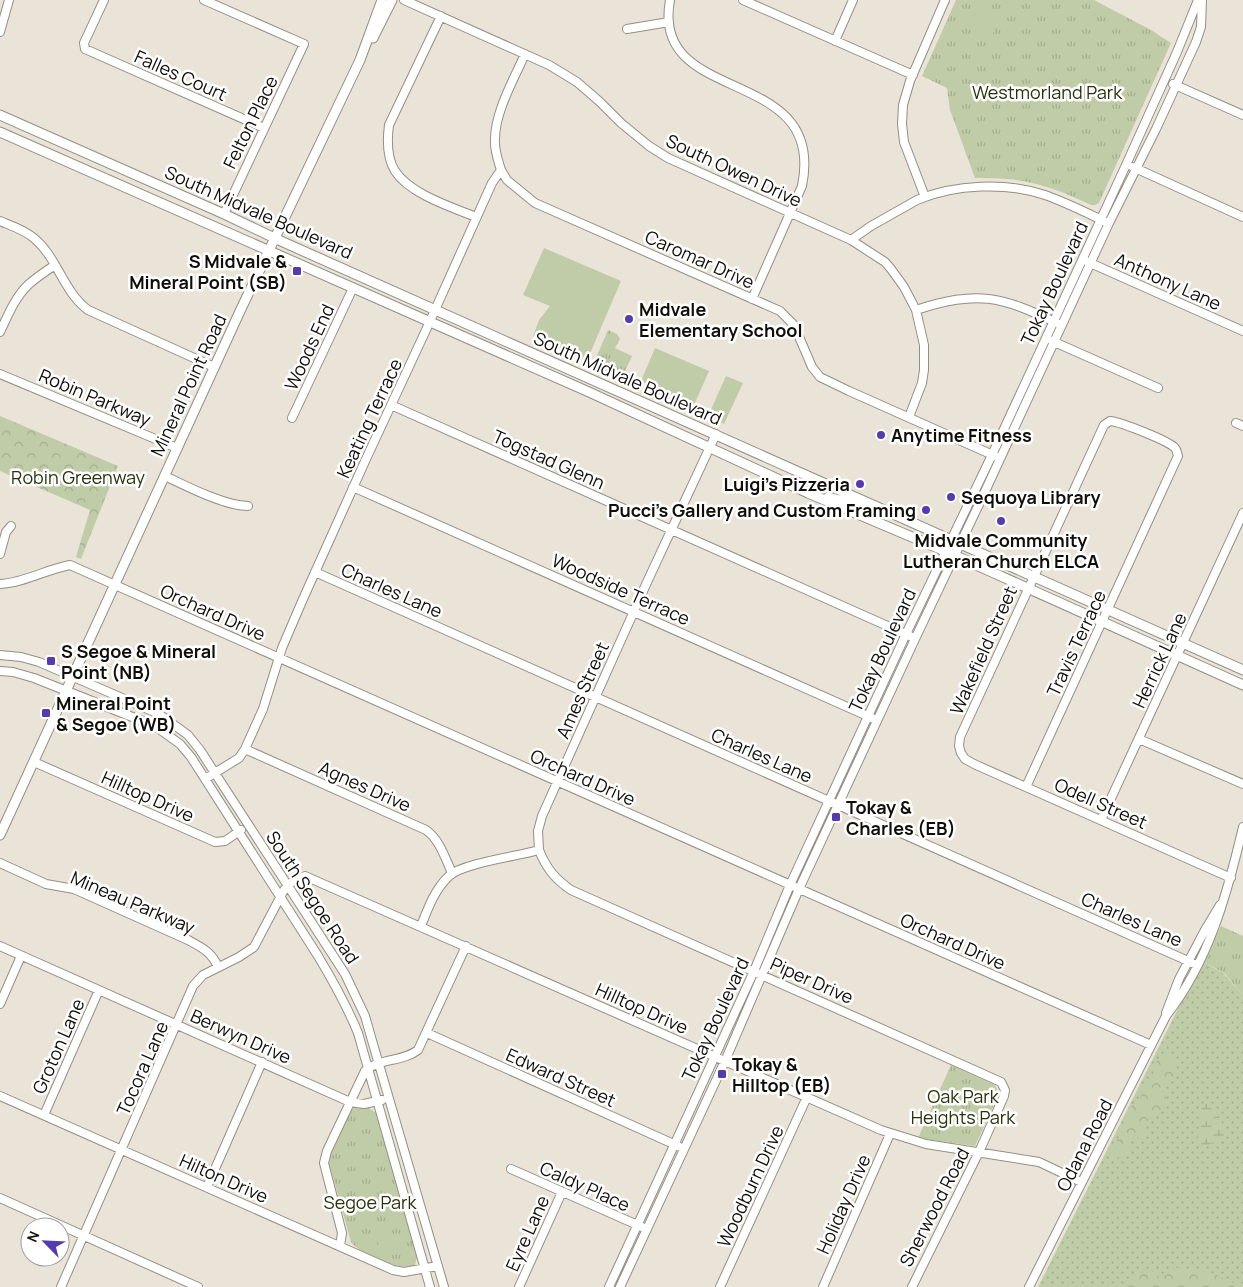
<svg xmlns="http://www.w3.org/2000/svg" width="1243" height="1287" font-family="Manrope,sans-serif">
<style>
.grass{fill:url(#grass-dots)}
.forest{fill:url(#forest-crowns)}
.wetland{fill:url(#wetland-marsh)}
.park{fill:url(#park-tufts)}
.garden{fill:#c0cca7}
.lines{fill:none;stroke-linecap:round;stroke-linejoin:round}
.minor-casing{stroke:#948f83;stroke-width:10}
.major-casing{stroke:#948f83;stroke-width:11}
.minor{stroke:#fff;stroke-width:8}
.major{stroke:#fff;stroke-width:9}
.poi-dot{fill:#553ab1;stroke:#fff;stroke-width:2}
.labels{text-anchor:middle;dominant-baseline:central;stroke-width:5;stroke-linejoin:round;paint-order:stroke}
.street-label{font-size:18px;fill:#0f0e09;stroke:#fff}
.park-label{font-size:18px;fill:#29320c;stroke:#fff}
.poi-label{font-size:18px;font-weight:bold;fill:#0f0e09;stroke:#fff;text-anchor:start}
</style>
<defs>
<pattern id="grass-dots" width="8" height="8" patternUnits="userSpaceOnUse" patternTransform="scale(1.25)"><rect width="8" height="8" fill="#c0cca7"/><path d="M2 2h.1M6 6h.1" fill="none" stroke="#a4ae8e" stroke-width="1.8" stroke-linecap="round"/></pattern>
<pattern id="forest-crowns" width="20" height="18" patternUnits="userSpaceOnUse" patternTransform="scale(1.25)"><rect width="20" height="18" fill="#c0cca7"/><path d="M2 6a3 3 0 1 1 6 0M12 15a3 3 0 1 1 6 0" fill="none" stroke="#a4ae8e"/></pattern>
<pattern id="wetland-marsh" width="20" height="14" patternUnits="userSpaceOnUse" patternTransform="scale(1.25)"><rect width="20" height="14" fill="#c0cca7"/><path d="M1 5h8M5 5V1M11 12h8M15 12V8" fill="none" stroke="#a4ae8e"/></pattern>
<pattern id="park-tufts" width="24" height="20" patternUnits="userSpaceOnUse" patternTransform="scale(1.25)"><rect width="24" height="20" fill="#c0cca7"/><path d="M3 7l-1-3M5 7V3M7 7l1-3M15 17l-1-3M17 17v-4M19 17l1-3" fill="none" stroke="#a4ae8e"/></pattern>
</defs>
<rect width="100%" height="100%" fill="#e9e4d7"/>
<!-- grass -->
<path class="grass" d="M1202,961L1223,973L1243,995V1287H1038Z"/>
<!-- forest -->
<path class="forest" d="M0,416L118,466L81,559L76,557L90,510L0,471Z
M1163,1055L1171,1057L1177,1063C1176,1079 1172,1080 1160,1089L1166,1095C1164,1112 1162,1116 1145,1122L1146,1134L1130,1141L1129,1150L1111,1162V1153L1117,1147V1140L1123,1130L1125,1116L1131,1107L1140,1099L1143,1086L1153,1074L1156,1062Z
M1179,1267L1215,1274L1242,1287H1125V1285L1144,1271L1154,1272L1159,1280L1169,1272Z"/>
<!-- wetland -->
<path class="wetland" d="M1204,1104H1211L1214,1106L1226,1132L1224,1136L1203,1148L1197,1141L1200,1126L1196,1112Z"/>
<!-- park -->
<path class="park" d="M956,0H1094L1151,30L1171,43L1099,203L1095,205H1091C1049,185 1023,177 975,178L950,110L947,88L922,76Z
M608,330L617,334L620,339L615,348L632,356L621,380L592,367Z
M1221,926L1243,936V995L1224,973L1202,961Z
M951,1065L995,1085L999,1094L975,1146L918,1138Z
M355,1108H369L376,1113L417,1258L415,1265C401,1272 359,1254 351,1242L329,1163L330,1156L351,1110Z"/>
<!-- garden -->
<path class="garden" d="M978,12L999,21L993,33L973,24Z
M544,248L621,281L588,358L578,357L533,336L539,320L550,306L523,295Z
M655,348L709,371L694,405L641,381Z
M726,376L743,383L724,424L708,416Z
M382,1235L401,1244L396,1255L377,1247Z"/>
<g class="lines">
<!-- minor casing -->
<g class="minor-casing">
<path id="minor" d="M104,0L84,43L85,49L264,128
M204,0L304,44L224,214
M404,0L549,65L577,82L600,102L621,123L649,146L668,158L851,240L885,262L891,269L904,287L916,310L924,345V370L922,383L909,417
M670,0C650,108 827,63 802,186L752,299
M743,0L913,75
M441,16L389,125C387,140 387,158 395,171C410,194 451,207 476,217
M627,29L669,22
M0,32L9,0
M835,41L853,0
M1173,84L1243,115
M1133,167L1243,217
M501,170L507,180L535,203L780,311L794,325L812,367L820,377L849,391L995,456
M925,197L904,142L902,124L903,105L910,81L945,0
M0,221C12,226 25,230 35,239C58,259 63,291 88,310L214,367
M851,240L871,226L917,200C955,184 1006,182 1045,195C1065,202 1085,212 1104,221
M1088,262L1243,331
M916,310C978,290 1000,296 1057,323
M0,332C8,315 15,297 29,284C37,277 46,271 55,265
M1052,341L1158,388
M0,374L177,448
M391,405L910,636
M292,418L353,288
M1236,423L1243,426
M165,476C186,486 225,506 248,506
M353,487L872,718
M0,554L6,532L11,526
M315,572L1197,965
M0,584C24,583 47,569 70,565L1151,1045
M0,655L21,657L39,662L159,714L188,735L200,750L345,974L365,1016L371,1037L444,1287
M0,671L13,672L34,678L155,726L180,744L191,757L318,956C333,981 347,1006 358,1033L430,1287
M1139,739L1243,784
M245,749L426,830C440,840 445,858 452,873
M34,762L215,842L225,841L241,830
M205,779L239,758L245,749L263,709L282,648L303,599L366,459L426,330L492,183L501,170C498,160 494,150 495,139C495,112 514,79 525,54
M1026,787L1178,456C1177,453 1177,450 1175,448C1169,441 1121,422 1110,421L1104,425L960,737L959,746L961,753L965,759L974,764L1231,878
M1101,820L1243,513
M539,850C546,868 555,879 571,890L1001,1082L1005,1090L1004,1096L979,1152L912,1287
M0,863L46,884L74,889L188,940C201,947 212,952 218,967
M421,926C428,908 435,889 449,876C463,863 519,856 539,850L538,831L542,816L648,580L716,434
M0,946L350,1102L364,1104L382,1100
M0,1004L21,956
M1166,1013L1179,979L1205,930L1220,905
M427,1033L678,1146
M0,1096L393,1270L404,1272L438,1266
M44,1115L99,990
M511,1169L642,1227
M207,1187L262,1062
M0,1198L198,1287
M340,1246L342,1233L324,1163L327,1151L365,1071C379,1058 403,1062 418,1050L466,946
M61,1287L193,986L203,975L239,957L254,947L284,890L293,881L305,876L881,1130L926,1144L1039,1162L1081,1182
M519,1287L562,1192
M609,1287L754,971L790,885L906,634L992,455L1126,165L1177,52L1198,0
M620,1287L725,1061L799,889L915,639L982,498L1109,223L1156,129L1196,42L1201,27L1202,0
M720,1287L807,1097
M823,1287L890,1134
M1029,1287L1166,1016C1209,961 1227,895 1243,827"/>
</g>
<!-- major casing -->
<g class="major-casing">
<path id="major" d="M373,38L392,0
M0,115L224,214L283,242L1243,670
M0,132L589,392L808,493L945,551L1243,685
M828,497L856,504L866,502
M0,835L241,309L360,60L382,0"/>
</g>
<!-- minor -->
<use href="#minor" class="minor"/>
<!-- major -->
<use href="#major" class="major"/>
</g>
<!-- markers -->
<g class="poi-dot">
<rect x="292" y="266" width="10" height="10" rx="2.5"/>
<circle cx="629" cy="319" r="5"/>
<circle cx="881" cy="435" r="5"/>
<circle cx="860" cy="484" r="5"/>
<circle cx="951" cy="497" r="5"/>
<circle cx="926" cy="510" r="5"/>
<circle cx="1001" cy="521" r="5"/>
<rect x="46" y="656" width="10" height="10" rx="2.5"/>
<rect x="41" y="708" width="10" height="10" rx="2.5"/>
<rect x="831" y="812" width="10" height="10" rx="2.5"/>
<rect x="717" y="1069" width="10" height="10" rx="2.5"/>
</g>
<g class="labels">
<!-- street labels -->
<g class="street-label">
<text transform="translate(181 75) rotate(24)">Falles Court</text>
<text transform="translate(250 122) rotate(-64)">Felton Place</text>
<text transform="translate(734 170) rotate(25)">South Owen Drive</text>
<text transform="translate(259 212) rotate(24)">South Midvale Boulevard</text>
<text transform="translate(700 259) rotate(24)">Caromar Drive</text>
<text transform="translate(1168 281) rotate(24)">Anthony Lane</text>
<text transform="translate(1054 283) rotate(-65)">Tokay Boulevard</text>
<text transform="translate(309 347) rotate(-65)">Woods End</text>
<text transform="translate(628 378) rotate(24)">South Midvale Boulevard</text>
<text transform="translate(188 385) rotate(-65)">Mineral Point Road</text>
<text transform="translate(95 397) rotate(23)">Robin Parkway</text>
<text transform="translate(369 418) rotate(-65)">Keating Terrace</text>
<text transform="translate(549 459) rotate(24)">Togstad Glenn</text>
<text transform="translate(621 589) rotate(24)">Woodside Terrace</text>
<text transform="translate(392 590) rotate(24)">Charles Lane</text>
<text transform="translate(213 612) rotate(24)">Orchard Drive</text>
<text transform="translate(1076 643) rotate(-65)">Travis Terrace</text>
<text transform="translate(882 650) rotate(-65)">Tokay Boulevard</text>
<text transform="translate(983 650) rotate(-66)">Wakefield Street</text>
<text transform="translate(1159 660) rotate(-65)">Herrick Lane</text>
<text transform="translate(582 690) rotate(-66)">Ames Street</text>
<text transform="translate(762 755) rotate(24)">Charles Lane</text>
<text transform="translate(583 777) rotate(24)">Orchard Drive</text>
<text transform="translate(365 786) rotate(24)">Agnes Drive</text>
<text transform="translate(148 796) rotate(24)">Hilltop Drive</text>
<text transform="translate(1101 803) rotate(24)">Odell Street</text>
<text transform="translate(313 897) rotate(57)">South Segoe Road</text>
<text transform="translate(133 902) rotate(23)">Mineau Parkway</text>
<text transform="translate(1132 919) rotate(24)">Charles Lane</text>
<text transform="translate(953 941) rotate(24)">Orchard Drive</text>
<text transform="translate(812 980) rotate(24)">Piper Drive</text>
<text transform="translate(642 1008) rotate(24)">Hilltop Drive</text>
<text transform="translate(715 1019) rotate(-65)">Tokay Boulevard</text>
<text transform="translate(241 1036) rotate(24)">Berwyn Drive</text>
<text transform="translate(58 1046) rotate(-66)">Groton Lane</text>
<text transform="translate(142 1068) rotate(-66)">Tocora Lane</text>
<text transform="translate(561 1077) rotate(24)">Edward Street</text>
<text transform="translate(1084 1145) rotate(-63)">Odana Road</text>
<text transform="translate(224 1178) rotate(24)">Hilton Drive</text>
<text transform="translate(585 1186) rotate(24)">Caldy Place</text>
<text transform="translate(750 1186) rotate(-65)">Woodburn Drive</text>
<text transform="translate(843 1204) rotate(-66)">Holiday Drive</text>
<text transform="translate(934 1207) rotate(-63)">Sherwood Road</text>
<text transform="translate(527 1233) rotate(-66)">Eyre Lane</text>
</g>
<!-- park labels -->
<g class="park-label">
<text x="1047" y="92">Westmorland Park</text>
<text x="78" y="477">Robin Greenway</text>
<text x="963" y="1096">Oak Park<tspan x="963" dy="21">Heights Park</tspan></text>
<text x="370" y="1202">Segoe Park</text>
</g>
<!-- poi labels -->
<g class="poi-label">
<text x="287" y="261" text-anchor="end">S Midvale &amp;<tspan x="287" dy="21">Mineral Point (SB)</tspan></text>
<text x="639" y="309">Midvale<tspan x="639" dy="21">Elementary School</tspan></text>
<text x="891" y="435">Anytime Fitness</text>
<text x="850" y="484" text-anchor="end">Luigi's Pizzeria</text>
<text x="961" y="497">Sequoya Library</text>
<text x="916" y="510" text-anchor="end">Pucci's Gallery and Custom Framing</text>
<text x="1001" y="540" text-anchor="middle">Midvale Community<tspan x="1001" dy="21">Lutheran Church ELCA</tspan></text>
<text x="61" y="651">S Segoe &amp; Mineral<tspan x="61" dy="21">Point (NB)</tspan></text>
<text x="56" y="703">Mineral Point<tspan x="56" dy="21">&amp; Segoe (WB)</tspan></text>
<text x="846" y="807">Tokay &amp;<tspan x="846" dy="21">Charles (EB)</tspan></text>
<text x="732" y="1064">Tokay &amp;<tspan x="732" dy="21">Hilltop (EB)</tspan></text>
</g>
</g>
<!-- north arrow -->
<g transform="translate(45 1242) rotate(294)"><circle r="24" fill="#ffffff" stroke="#9f9f9d"/>
<path d="M0-4L9 19L0 12L-9 19Z" fill="#553ab1"/>
<text y="-8" font-size="14" font-weight="bold" text-anchor="middle" fill="#0f0e09">N</text>
</g>
</svg>
